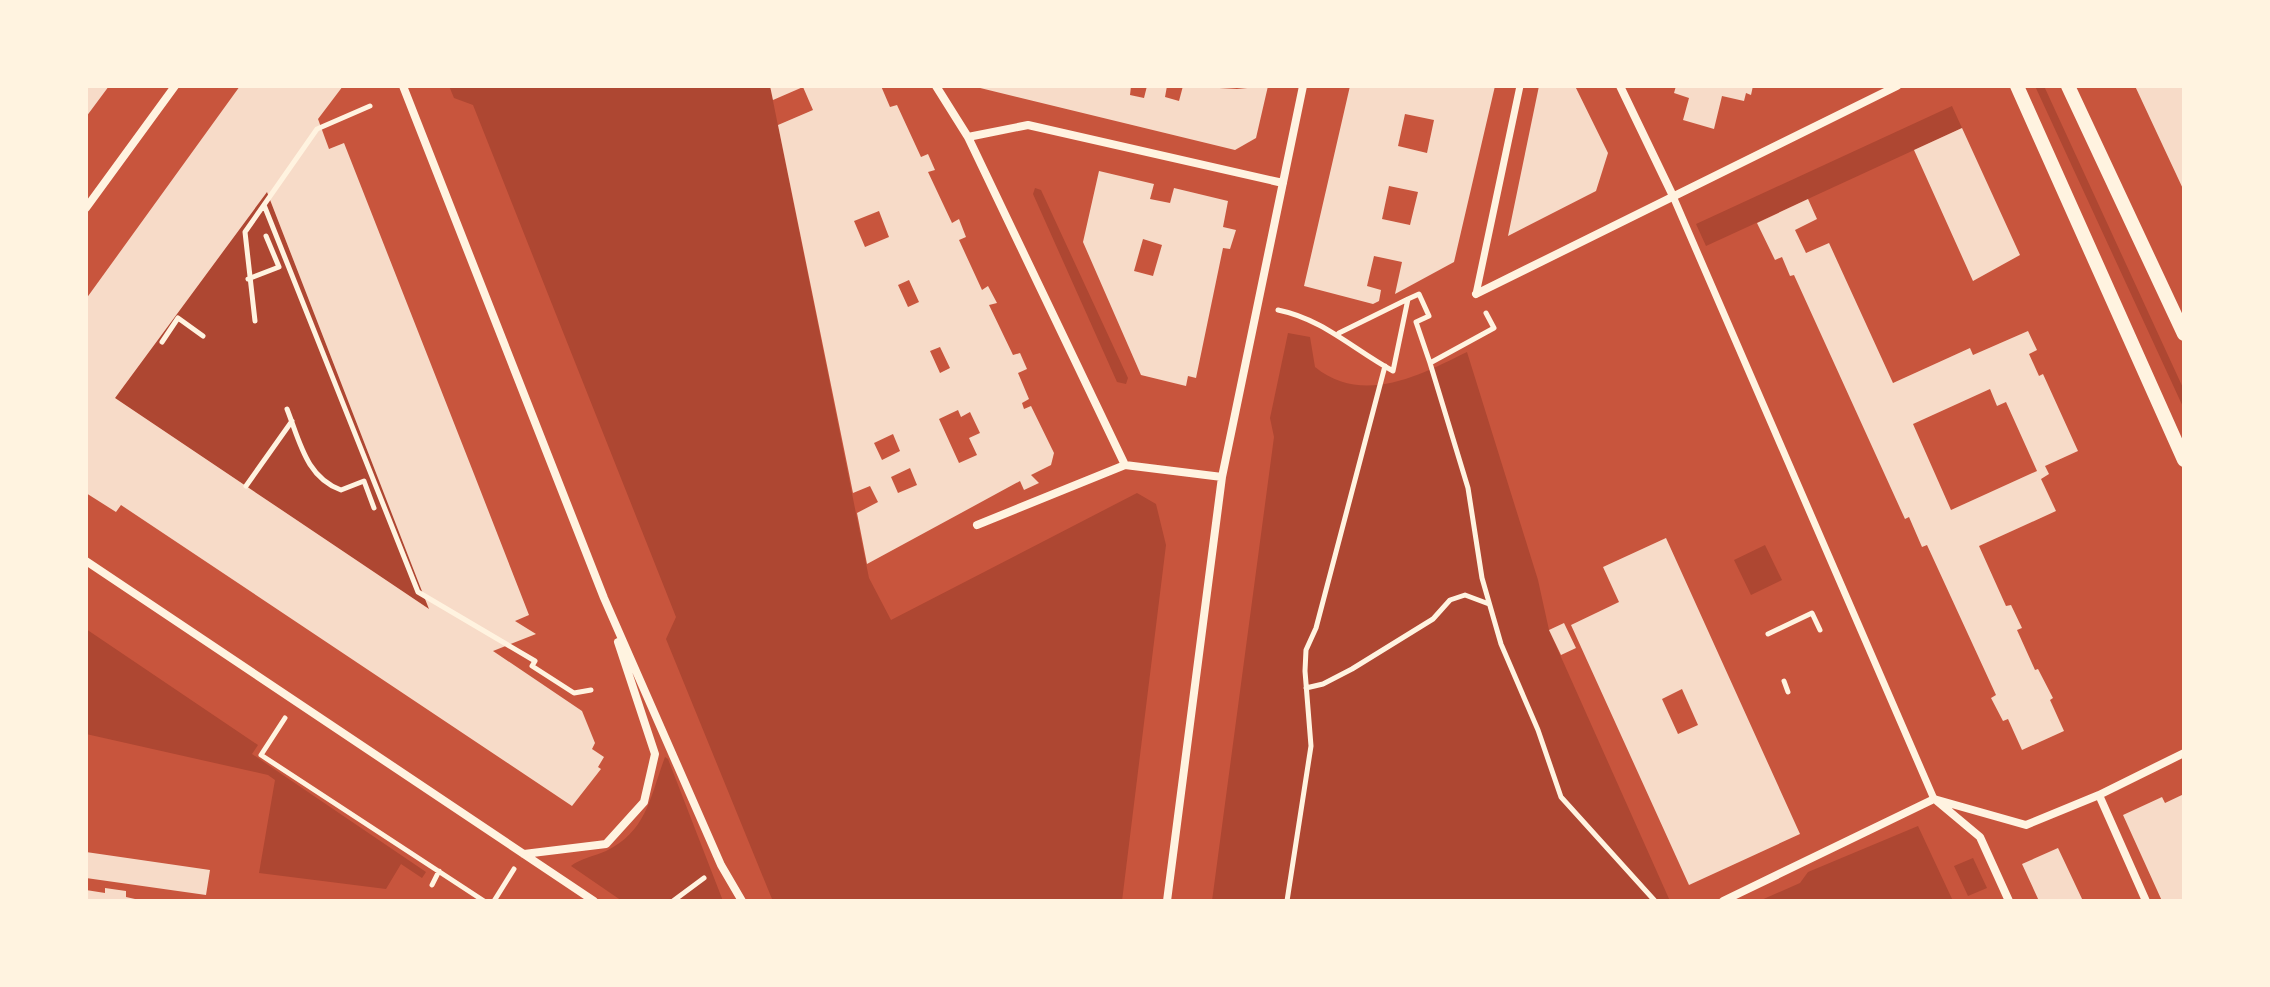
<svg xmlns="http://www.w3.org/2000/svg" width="2270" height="987" font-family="'PT Serif',serif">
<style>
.green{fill:#ae4732}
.building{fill:#f7dbc8;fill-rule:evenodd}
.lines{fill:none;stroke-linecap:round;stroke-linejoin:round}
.path{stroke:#fff3e0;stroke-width:5}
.pedestrian{stroke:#fff3e0;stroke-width:7}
.minor{stroke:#fff3e0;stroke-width:8}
.tertiary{stroke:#fff3e0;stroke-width:14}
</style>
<rect width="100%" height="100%" fill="#c8553d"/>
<!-- green -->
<path class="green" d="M449,86H770L869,578L891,620L1137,493L1156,504L1166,545L1122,901L772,899L666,639L676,617L473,105L454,98Z
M2035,86H2044L2184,390V409Z
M1952,106L1962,128L1706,246L1696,224Z
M1035,188L1041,190L1128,378L1126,384L1117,382L1033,194Z
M267,192L418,581L429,609L115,398Z
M1288,333L1310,337L1315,367C1363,406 1420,375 1467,352L1538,580L1549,630L1670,901H1212L1274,437L1270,418Z
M1765,545L1782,580L1751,595L1734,560Z
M86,629L258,745L252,754L426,872L422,878L401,864L386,889L259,873L275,780L268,775L86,734Z
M665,757L668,759L723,901H622L571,866C579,859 595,856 606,851C647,831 650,797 665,757Z
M1918,826L1953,901H1759L1800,883L1808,872Z
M1973,858L1987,888L1968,896L1954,866Z"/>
<!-- building -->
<path class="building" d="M86,86H109L86,117Z
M240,86H343L318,119L329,149L344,143L474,474L529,615L515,621L536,634L493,651L582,711L595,743L592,749L604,757L598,767L601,769L572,806L121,505L116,512L86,493V299ZM267,192L418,581L429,609L115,398Z
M770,86H881L890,107L897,105L921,157L928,154L935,170L928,172L952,223L959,219L966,237L959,240L982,290L988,286L997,303L989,305L1013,355L1020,353L1027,369L1018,373L1029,399L1022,403L1024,409L1031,406L1054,453L1051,465L1031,475L1039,483L1024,490L1020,481L867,564L857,513L878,502L870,486L853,493L778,125L813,110L803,87L773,100ZM879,211L889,237L865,247L854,221ZM909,280L919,302L908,307L898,285ZM940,347L950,368L940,373L930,351ZM958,410L961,417L970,412L980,433L969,438L977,455L959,463L939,419ZM893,434L900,451L882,460L874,443ZM910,468L917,485L898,493L891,477Z
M972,86H1131L1130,95L1144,98L1147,86H1167L1165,97L1179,101L1183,86L1237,89L1268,86L1256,138L1235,150Z
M1350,86H1495L1454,262L1395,294L1402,262L1374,256L1367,286L1381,290L1379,301L1373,304L1304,286ZM1405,114L1434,120L1427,153L1398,146ZM1389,186L1418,192L1410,225L1382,219Z
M1539,86H1575L1608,153L1596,191L1508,236Z
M1676,86H1753L1751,95L1746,93L1744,101L1722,96L1714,129L1683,120L1689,98L1674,93Z
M2135,86H2181L2184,92V191Z
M1962,128L2020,255L1973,281L1914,150Z
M1099,171L1154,184L1150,199L1170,203L1174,188L1228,201L1223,227L1236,230L1230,249L1223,248L1196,378L1188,376L1186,386L1141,375L1083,242ZM1143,239L1162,245L1153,276L1134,271Z
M1808,199L1817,219L1795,230L1806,253L1829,243L1893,383L1970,348L1973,355L2028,331L2037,350L2029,354L2039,376L2043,374L2078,451L2045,466L2049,474L2041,479L2056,511L1979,546L2006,606L2011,605L2022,628L2017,630L2035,670L2038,669L2053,698L2050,700L2064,731L2022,750L2008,719L2003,721L1991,698L1996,695L1927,545L1922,547L1909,517L1905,519L1794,275L1790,276L1782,257L1775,260L1757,223ZM1990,389L1997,406L2006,402L2037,471L1951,510L1913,424Z
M1666,538L1800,834L1689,885L1571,625L1619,602L1603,567ZM1682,689L1698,725L1678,734L1662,699Z
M1564,623L1576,648L1561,655L1549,630Z
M2184,794V901H2162L2123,815L2162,797L2165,803Z
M2058,848L2083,901H2039L2022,864Z
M86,852L210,870L206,895L86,878Z
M105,888L126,891V897L144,901H86V890L105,893Z"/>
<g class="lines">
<!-- path -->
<path class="path" d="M264,205L418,592L535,661L532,666L574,693L591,690
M248,279L279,267L266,236
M1278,310C1323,319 1354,350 1393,371L1408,299L1419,294L1429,316L1416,322L1430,363L1494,328L1486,313
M255,321L245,232L317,129L370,106
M1339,333L1408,299
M162,342L178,318L203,336
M1430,363L1468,488L1482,578L1501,644L1538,730L1561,797L1655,901
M287,409C300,442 306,477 341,490L364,481L374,508
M246,486L292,421
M1768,634L1812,613L1820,630
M1784,681L1788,692
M1306,688L1323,684L1352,669L1433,619L1450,600L1465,595L1489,604
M285,718L261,755L484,901
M432,885L439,871
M494,901L514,869
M673,901L704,878
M1287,901L1311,746L1305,671L1306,650L1316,628L1385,366"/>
<!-- pedestrian -->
<path class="pedestrian" d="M1672,194L1934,799
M1476,294L1520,86"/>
<!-- minor -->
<path class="minor" d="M403,86L604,598L721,865L742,901
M936,86L968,137L1125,465
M1620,86L1672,194
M968,137L1028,125L1283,183
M86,208L175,86
M1476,294L1897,86
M977,525L1125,465L1222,477
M86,561L594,901
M2099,795L2146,901
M1937,801L1980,837L2009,901
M524,854L606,844L644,802L655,754L618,642
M1167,901L1222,477L1303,86
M1723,901L1934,799L2026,825L2099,795L2184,753"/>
<!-- tertiary -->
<path class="tertiary" d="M2017,86L2184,460
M2068,86L2184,334"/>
</g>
<!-- border -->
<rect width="2270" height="987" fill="none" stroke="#fff3e0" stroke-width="176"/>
</svg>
